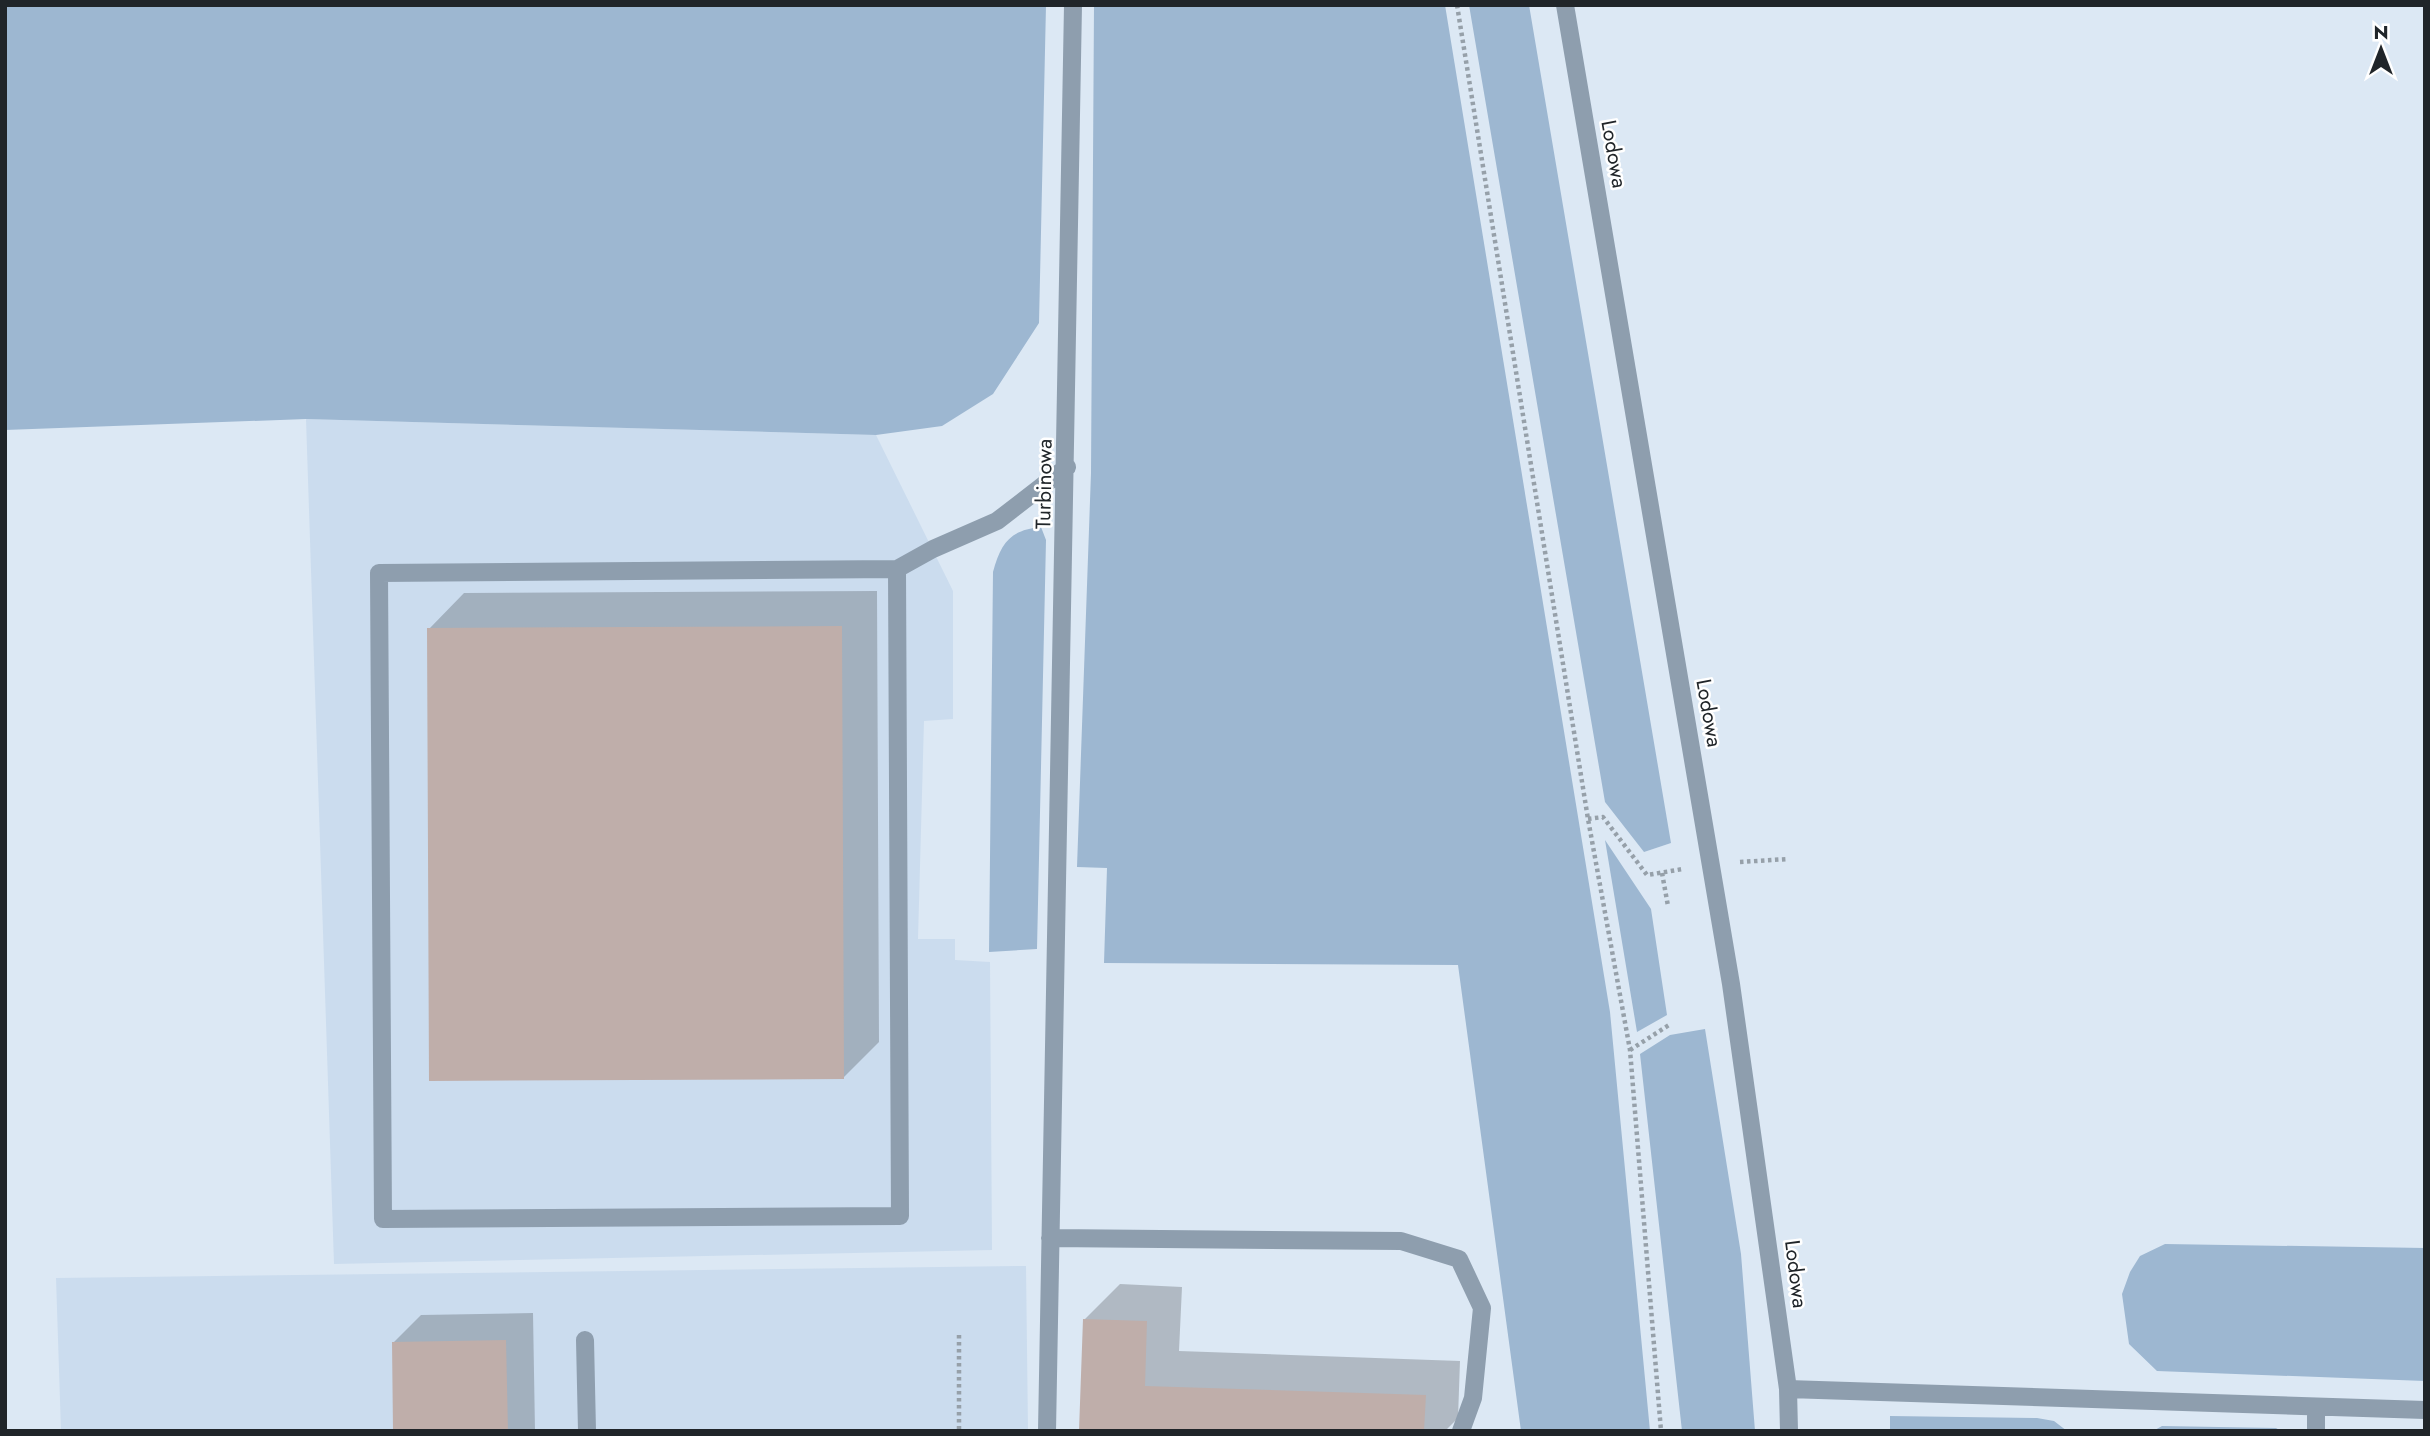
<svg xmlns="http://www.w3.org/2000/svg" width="2430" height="1436" font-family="Jost,sans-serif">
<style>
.built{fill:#cbdcee}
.green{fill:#9db7d1}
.shadow{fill:#0003}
.building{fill:#bfaeaa}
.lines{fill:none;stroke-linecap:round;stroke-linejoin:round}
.path{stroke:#96a0a9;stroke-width:4.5;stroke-dasharray:3.5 3.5;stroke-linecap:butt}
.minor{stroke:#8e9eae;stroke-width:18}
.labels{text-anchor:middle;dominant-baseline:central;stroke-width:5;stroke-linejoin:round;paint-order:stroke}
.street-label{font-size:21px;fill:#202529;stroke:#fff}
</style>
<rect width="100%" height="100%" fill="#dce8f4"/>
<!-- built -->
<path class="built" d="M306,419L876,435L953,591V719L924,721L918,939H955V960L990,962L992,1250L334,1264Z
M1026,1266L1028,1431H61L56,1278Z"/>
<!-- green -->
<path class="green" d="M5,5H1046L1039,323L993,394L942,426L876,435L306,419L5,430Z
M1094,5H1445L1610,1012L1650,1431H1521L1458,965L1104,963L1107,868L1077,867L1091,473Z
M1469,5H1529L1671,843L1644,852L1605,802Z
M1041,527L1046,540L1037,949L989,952L993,572C1001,543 1010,530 1041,527Z
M1605,840L1651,909L1667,1015L1637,1032Z
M1705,1029L1741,1254L1755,1431H1682L1640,1054L1670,1035Z
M2165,1244L2425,1248V1381L2157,1371L2129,1344L2122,1294L2130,1272L2140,1256Z
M1890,1416L2037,1418L2054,1421L2067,1431H1890Z
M2162,1426L2276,1428L2281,1431H2153Z"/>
<!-- shadow -->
<path class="shadow" d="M877,591L879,1042L844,1077L429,629L464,593Z
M1120,1284L1182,1287L1179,1351L1460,1361L1458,1418L1445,1431H1081L1085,1319Z
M533,1313L535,1431H395L394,1342L421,1315Z"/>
<!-- building -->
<path class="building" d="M842,626L844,1079L429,1081L427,628Z
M1083,1319L1147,1321L1145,1386L1426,1395L1424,1431H1079Z
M506,1340L508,1431H393L392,1342Z"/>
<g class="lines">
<!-- path -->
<path class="path" d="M1457,5L1588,819L1630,1050L1661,1431
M1588,819L1603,817L1647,875L1683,869
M1740,862L1788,859
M1662,873L1668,906
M1630,1050L1669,1025
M959,1335V1431"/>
<!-- minor -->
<path class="minor" d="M1565,5L1731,984L1788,1389L1789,1431
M897,569L900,1216L383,1219L379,573Z
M897,569L933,549L997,521L1067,467
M1050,1238L1401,1241L1459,1259L1482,1308L1473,1398L1461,1431
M585,1340L587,1431
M1788,1389L2425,1410
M1047,1431L1073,5
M2316,1431V1407"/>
</g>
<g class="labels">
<!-- street labels -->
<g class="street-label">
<text transform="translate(1614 154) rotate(80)">Lodowa</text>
<text transform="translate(1044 484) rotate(-89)">Turbinowa</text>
<text transform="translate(1709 713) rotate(80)">Lodowa</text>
<text transform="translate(1796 1274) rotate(83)">Lodowa</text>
</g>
</g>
<!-- border -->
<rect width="2430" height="1436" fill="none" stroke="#202529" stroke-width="14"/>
<!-- north arrow -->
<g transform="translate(2381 49)" stroke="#ffffff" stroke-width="5" paint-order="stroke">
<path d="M0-5L12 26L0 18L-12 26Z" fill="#202529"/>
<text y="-10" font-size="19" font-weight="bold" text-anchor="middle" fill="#202529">N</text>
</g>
</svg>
